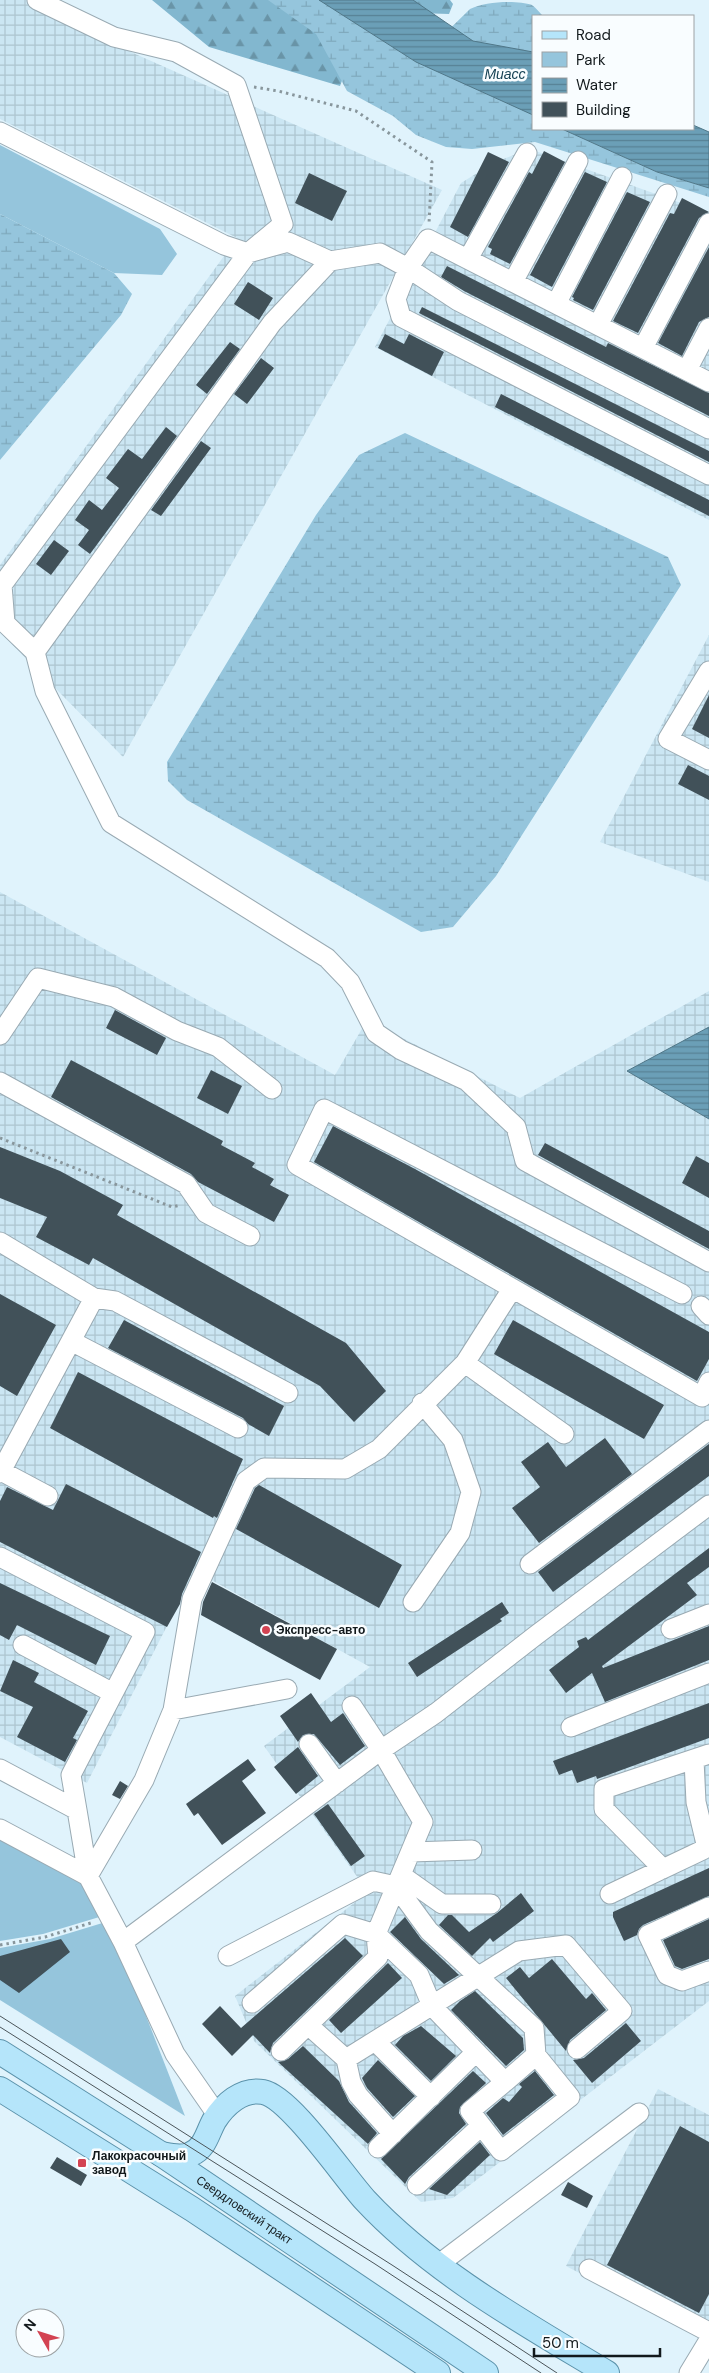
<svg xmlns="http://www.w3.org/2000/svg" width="709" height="2373" font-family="'DM Sans',sans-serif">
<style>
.industrial{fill:url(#industrial-grid)}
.green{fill:#95c5dc}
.forest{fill:url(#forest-firs)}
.wetland{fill:url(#wetland-marsh)}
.water{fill:url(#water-rules);stroke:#507788}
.building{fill:#415159}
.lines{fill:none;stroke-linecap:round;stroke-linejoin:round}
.minor-casing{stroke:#99aab3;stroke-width:21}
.major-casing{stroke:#5b92aa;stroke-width:26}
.path{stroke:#88969c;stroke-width:3;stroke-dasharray:2.5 4;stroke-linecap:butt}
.minor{stroke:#fff;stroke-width:19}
.major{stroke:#b5e5fa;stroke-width:24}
.tram{stroke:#4b555a;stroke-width:1}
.poi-dot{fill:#d34352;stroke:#f9fdff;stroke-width:2}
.labels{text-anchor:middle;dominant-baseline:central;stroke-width:5;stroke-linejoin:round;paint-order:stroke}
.poi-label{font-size:12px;font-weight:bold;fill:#12191c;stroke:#f9fdff;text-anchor:start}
.street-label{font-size:12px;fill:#12191c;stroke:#f9fdff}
.water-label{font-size:14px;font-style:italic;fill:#174355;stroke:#f9fdff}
</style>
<defs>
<pattern id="industrial-grid" width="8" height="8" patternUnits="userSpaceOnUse" patternTransform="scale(1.25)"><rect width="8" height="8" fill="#cbe6f3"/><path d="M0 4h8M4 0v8" fill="none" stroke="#adc5d0"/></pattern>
<pattern id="forest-firs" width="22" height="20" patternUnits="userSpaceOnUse" patternTransform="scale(1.25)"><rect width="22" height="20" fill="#82b7cf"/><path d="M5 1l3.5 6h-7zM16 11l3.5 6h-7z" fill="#6994a7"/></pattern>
<pattern id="wetland-marsh" width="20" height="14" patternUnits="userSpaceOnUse" patternTransform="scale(1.25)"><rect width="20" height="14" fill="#95c5dc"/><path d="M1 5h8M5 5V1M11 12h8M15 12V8" fill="none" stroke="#7fa9bc"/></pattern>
<pattern id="water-rules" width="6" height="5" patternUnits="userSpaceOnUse" patternTransform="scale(1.25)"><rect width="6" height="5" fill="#6b9fb7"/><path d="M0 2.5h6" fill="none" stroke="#578194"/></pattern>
</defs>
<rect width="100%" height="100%" fill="#e0f3fc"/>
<!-- industrial -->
<path class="industrial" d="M0,0H61L52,17L442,190L123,757L0,632V565L237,238L0,119Z
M530,149L709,213V520L375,347L461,183L495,162Z
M709,635V882L600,842Z
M0,892L335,1075L367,1020L520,1098L709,991V2001L453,2198L421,2202L254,2041L235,1996L368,1892L264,1746L370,1667L195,1571L87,1783L0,1737Z
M658,2089L709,2115V2341L566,2266Z"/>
<!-- green -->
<path class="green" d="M0,145L160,229L177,254L162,275L114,273L0,214Z
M0,1838L86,1884L106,1915L43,1934L0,1941Z
M109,1921L185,2116L0,2000V1948L50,1939Z"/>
<!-- forest -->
<path class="forest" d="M152,0H294L355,46L340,86L209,47Z
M393,0H450L453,4L449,14L418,13Z"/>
<!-- wetland -->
<path class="wetland" d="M268,0H320L416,62L470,9C485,1 518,0 532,5C536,8 540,13 543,16H533L531,114L533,115V129H562L657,172L709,188V197L535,142L472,149L446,147L416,135L393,116L347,91L316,34Z
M0,214L114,273L132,294L121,315L0,460Z
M405,433L668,557L681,585L496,876L453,927L421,932L187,800L168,781L167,762L316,515L359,455Z"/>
<!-- water -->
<path class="water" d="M319,0H413L473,41L533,52V115L416,62Z
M693,125L709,132V188L657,172L562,129H693Z
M709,1027V1119L627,1071Z"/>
<!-- building -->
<path class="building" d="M544,151L565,162L510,264L490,254L492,249L488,247L529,172L532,174Z
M488,152L509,162L468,237L450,227Z
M585,172L607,182L552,287L530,275Z
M309,173L347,191L332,221L295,203Z
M627,192L650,202L593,310L573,300L574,298L572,297Z
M682,198L709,212L699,218L638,333L613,321L670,213L674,214Z
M709,247V317L699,322L682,356L658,343Z
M447,266L606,347L608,343L709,393V416L464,291L441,277Z
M248,282L273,298L259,320L234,304Z
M422,307L709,451V462L419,313Z
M385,334L404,344L409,334L444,352L432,376L378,348Z
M230,342L240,349L207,394L196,385Z
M261,358L274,368L247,404L234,394Z
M501,394L709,500V516L495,407Z
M166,427L177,436L90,554L78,545L89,530L75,520L89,500L102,510L119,488L106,478L128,449L142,459Z
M201,441L211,448L161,516L151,510Z
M54,540L69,551L51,575L36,564Z
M709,695V738L692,729Z
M688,765L709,776V800L678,784Z
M115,1010L166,1038L157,1055L106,1028Z
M71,1060L223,1141L221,1145L255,1163L252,1167L274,1179L270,1185L289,1195L274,1222L198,1182L191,1174L51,1097Z
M211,1070L242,1086L228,1114L197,1098Z
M333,1126L415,1169L709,1332V1359L697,1381L314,1162Z
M545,1143L709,1231V1249L538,1155Z
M0,1147L60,1171L123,1205L117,1215L346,1343L386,1391L354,1422L320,1386L93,1258L89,1265L36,1237L47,1217L0,1198Z
M696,1156L709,1163V1198L682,1183Z
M0,1294L56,1325L17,1396L0,1386Z
M124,1320L284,1406L269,1436L248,1424L243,1418L108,1348Z
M513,1320L664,1405L644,1439L494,1354Z
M78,1372L243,1459L217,1518L214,1516L213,1518L50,1428Z
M605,1438L632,1474L539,1543L512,1508L540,1487L521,1462L548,1442L566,1467Z
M709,1444V1476L553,1592L538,1572Z
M66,1484L201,1552L182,1594L180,1604L167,1627L0,1542V1501L7,1487L53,1510Z
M259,1485L402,1565L379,1608L236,1529L255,1488Z
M709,1548V1567L687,1583L697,1595L602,1666L603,1668L709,1626V1660L605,1702L592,1673L566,1693L549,1670L579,1647L577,1641L586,1637L588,1640Z
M212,1582L337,1649L320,1680L201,1615L203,1602Z
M0,1583L110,1636L96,1665L17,1625L9,1640L0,1635Z
M502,1602L509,1613L500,1619L502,1621L417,1677L408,1663Z
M13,1660L39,1673L34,1682L88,1711L73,1738L77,1740L65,1762L17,1737L33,1707L0,1691Z
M311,1693L331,1722L343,1713L365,1746L340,1765L314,1734L303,1735L298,1742L280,1716Z
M709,1703V1738L597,1779L596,1776L577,1783L572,1770L559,1775L553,1761Z
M298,1747L318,1776L296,1794L274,1767Z
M248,1759L256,1770L242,1781L266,1813L222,1845L198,1813L194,1816L186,1804Z
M120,1781L128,1786L120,1799L112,1795Z
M328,1804L365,1856L351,1866L314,1814Z
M709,1868V1896L643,1925L639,1929L637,1935L624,1941L613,1917V1912Z
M521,1893L534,1911L493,1942L490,1938L472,1956L439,1925L448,1915H452L469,1932L497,1913Z
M405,1917L421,1939L459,1975L444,1984L390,1932Z
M709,1919V1959L682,1969L675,1966L663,1940Z
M345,1938L363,1956L273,2043L270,2053L253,2035L232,2056L202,2024L220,2006L241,2028Z
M61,1939L70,1952L19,1993L0,1980V1956Z
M552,1959L586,1999L592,1993L606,2010L570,2040L566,2051L506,1978L520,1967L529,1978Z
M388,1963L402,1978L341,2033L329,2020Z
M475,1991L523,2038L524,2050L506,2066L451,2010L460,2001Z
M626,2023L641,2041L592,2083L573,2060L584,2058Z
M421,2026L456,2056L431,2081L395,2045L403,2036Z
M303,2046L339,2081L349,2102L377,2133L368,2144L278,2062L288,2059Z
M378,2060L415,2096L393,2117L367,2088L362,2078Z
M473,2071L486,2083L460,2107L459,2113L466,2124L409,2177L405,2184L381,2159Z
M535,2071L554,2095L503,2135L486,2113L503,2098L509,2102L522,2087L519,2084Z
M680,2126L709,2142V2294L699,2313L607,2265Z
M480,2142L490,2155L447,2195L429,2189Z
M57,2157L87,2175L81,2186L50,2168Z
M568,2182L593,2196L587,2208L561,2195Z"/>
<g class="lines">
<!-- minor casing -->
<g class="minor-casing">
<path id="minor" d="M0,132L224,245L248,253L288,242L330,261L380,253L408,268L458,301L709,429
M468,259L527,153
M330,261L272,323L35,652L45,691L111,823L327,958L350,982L376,1033L401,1050L467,1081L516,1127L525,1161L709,1262
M513,282L578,161
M556,304L622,177
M598,325L667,194
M643,348L709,223
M687,370L709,328
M709,382L428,239L408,268L396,299L401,317L709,475
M35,652L5,623L2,585L248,253L283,224L236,85L176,52L114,37L37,0
M709,671L668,739L709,760
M0,1035L38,978L114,997L177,1031L218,1047L272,1089
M0,1082L186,1184L206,1213L250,1236
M0,1242L94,1298L115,1301L288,1393
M682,1294L324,1109L297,1165L702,1397L709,1382
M701,1306L709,1315
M71,1341L238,1428
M465,1363L564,1434
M1,1471L48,1496
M0,1473L94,1298
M0,1557L145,1632L71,1775L77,1810
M530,1564L709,1430
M413,1602L460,1533L471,1492L453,1440L422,1403
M671,1629L709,1614
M23,1645L113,1693
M173,1710L287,1689
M571,1727L709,1673
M309,1744L337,1783
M694,1760L696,1802L707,1848
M0,1769L77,1810L88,1876L144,1780L173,1710L192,1599L246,1481L264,1468L345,1469L379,1449L465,1363L512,1289
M0,1829L88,1876L123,1942L175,2054L218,2116
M411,1852L472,1850
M663,1869L604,1809V1789L709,1754
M401,1875L442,1904H491
M610,1894L709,1847
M709,1907L648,1935L667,1975L682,1981L709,1971
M123,1942L381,1750L436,1713L535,1636L709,1505
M228,1956L373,1881L396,1886L429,1931L534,2028L536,2055L570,2097L501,2151L470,2111L505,2082L432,2006L419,1975L376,1934L343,1924L252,2003
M308,2025L346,2059L519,1951L566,1945L622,2011L577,2049
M375,2041L431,2097
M281,2051L378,1957L376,1934L423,1822L381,1750L352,1706
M346,2059L351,2082L358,2095L393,2134
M505,2082L536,2055
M378,2148L476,2052
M417,2185L481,2126
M439,2264L639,2113
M589,2269L709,2332
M689,2373L709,2340"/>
</g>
<!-- major casing -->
<g class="major-casing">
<g id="major">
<path id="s1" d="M0,2052L161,2154L486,2373"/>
<path d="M0,2089L192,2209L438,2373"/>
<path d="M161,2154C171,2156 182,2159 191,2154C205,2148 207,2134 214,2121C224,2105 242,2088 263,2092C290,2097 344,2177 365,2200C432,2272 524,2323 607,2373"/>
</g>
</g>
<!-- path -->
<path class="path" d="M254,87L278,91L356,111L432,162L429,224
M0,1138L172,1207L181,1205
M0,1945L45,1937L94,1922"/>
<!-- minor -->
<use href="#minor" class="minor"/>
<!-- major -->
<use href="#major" class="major"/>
<!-- tram -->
<path class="tram" d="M0,2016L392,2265L557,2373
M0,2027L375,2264L541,2373"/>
</g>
<!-- markers -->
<g class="poi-dot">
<circle cx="266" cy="1630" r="5"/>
<rect x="77" y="2158" width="10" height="10" rx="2.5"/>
</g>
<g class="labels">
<!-- poi labels -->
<g class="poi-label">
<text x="276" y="1630">Экспресс-авто</text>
<text x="92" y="2156">Лакокрасочный<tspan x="92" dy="14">завод</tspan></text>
</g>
<!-- street labels -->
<g class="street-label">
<text stroke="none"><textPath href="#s1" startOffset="291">Свердловский тракт</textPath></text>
</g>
<!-- water labels -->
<g class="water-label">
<text x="505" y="74">Миасс</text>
</g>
</g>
<!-- legend -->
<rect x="532" y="15" width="162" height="115" fill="#f9fdff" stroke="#9da2a4"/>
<rect x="542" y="31" width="25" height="8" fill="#b5e5fa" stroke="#9da2a4"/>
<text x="576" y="40" font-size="15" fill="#12191c">Road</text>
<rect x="542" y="52" width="25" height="15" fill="#95c5dc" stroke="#9da2a4"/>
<text x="576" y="65" font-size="15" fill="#12191c">Park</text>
<rect x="542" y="78" width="25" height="15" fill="url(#water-rules)" stroke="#9da2a4"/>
<text x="576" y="90" font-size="15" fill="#12191c">Water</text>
<rect x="542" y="102" width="25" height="15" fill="#415159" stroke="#9da2a4"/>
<text x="576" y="115" font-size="15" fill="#12191c">Building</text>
<!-- north arrow -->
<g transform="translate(40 2333) rotate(309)"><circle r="24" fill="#f9fdff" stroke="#9da2a4"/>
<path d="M0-4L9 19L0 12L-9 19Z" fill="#d34352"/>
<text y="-8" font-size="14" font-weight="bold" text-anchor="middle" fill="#12191c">N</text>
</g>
<!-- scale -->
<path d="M534 2348v8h126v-8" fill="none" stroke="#12191c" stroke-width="2.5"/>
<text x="542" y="2348" font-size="15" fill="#12191c" stroke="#f9fdff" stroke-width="4" paint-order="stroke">50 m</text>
</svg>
